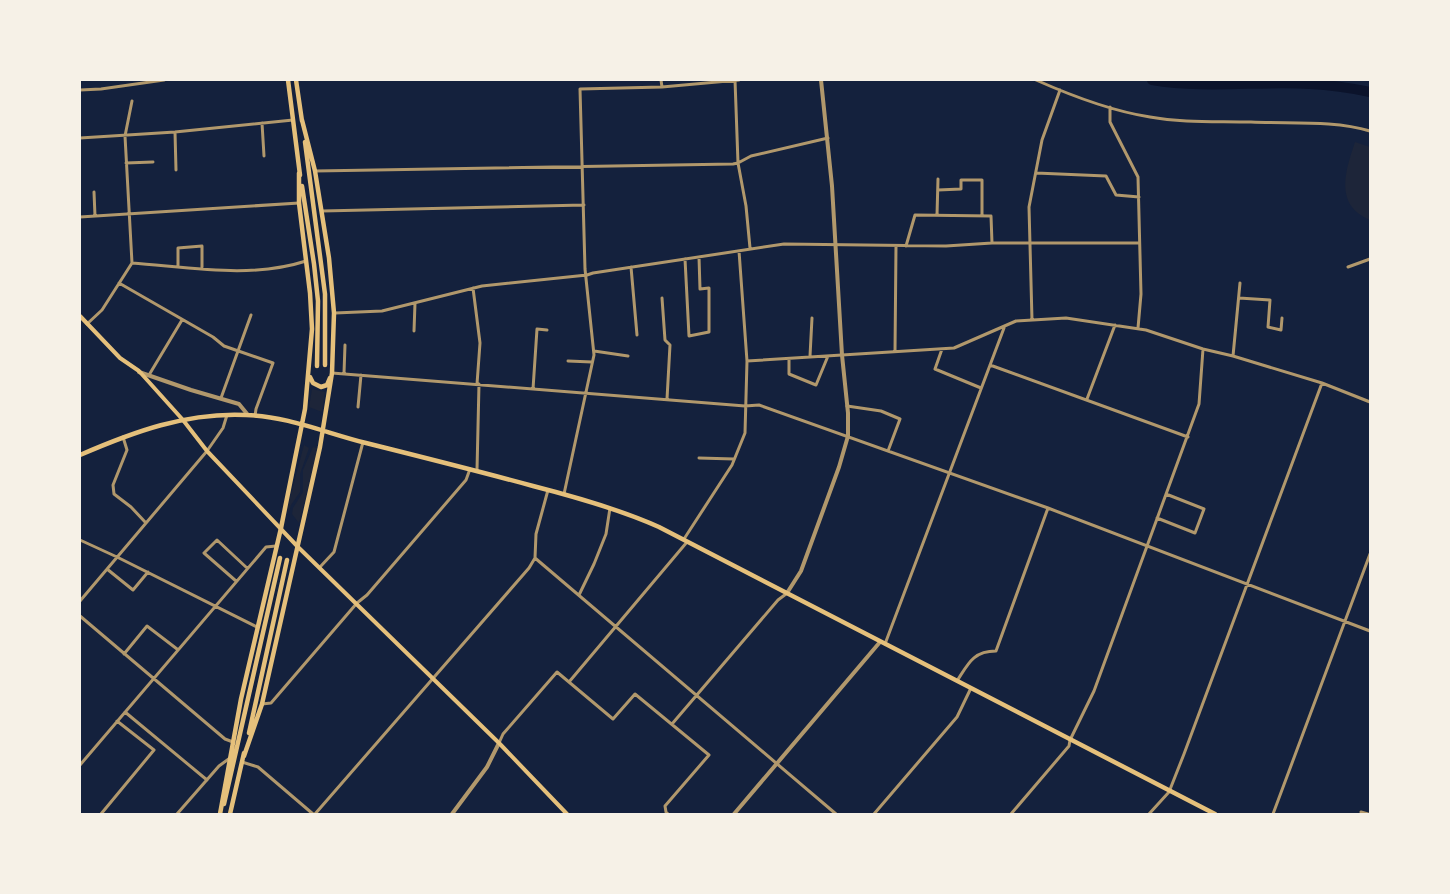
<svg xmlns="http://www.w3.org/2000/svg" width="1450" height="894" font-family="Lato,sans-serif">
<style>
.green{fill:#1d2539}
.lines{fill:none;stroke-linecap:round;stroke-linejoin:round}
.river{stroke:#0b132b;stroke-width:10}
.minor{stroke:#b1986c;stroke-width:3}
.tertiary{stroke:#b1986c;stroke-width:4}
.secondary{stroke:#e5c07b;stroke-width:4}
.trunk{stroke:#e5c07b;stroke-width:4.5}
</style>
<rect width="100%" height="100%" fill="#14213d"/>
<!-- green -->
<path class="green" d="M1355,142L1370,147V220C1334,205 1345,172 1355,142Z
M312,389L325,392L322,412L309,407Z
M304,445L309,448L300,474V492L291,505L289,512L287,509Z
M313,447L317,448L316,456L299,523L292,514L293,508L303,492V470Z"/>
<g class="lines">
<!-- river -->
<path class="river" d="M1152,80C1205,89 1257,81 1310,84C1330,85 1351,88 1370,92"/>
<!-- minor -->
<path class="minor" d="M661,80L662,87
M735,80L738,163L746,206L750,248
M1036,80C1072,96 1111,111 1150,117C1183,123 1218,121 1251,122C1290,124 1333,120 1370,131
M80,90L101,89L164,80
M1110,107V122L1138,177L1141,294L1138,328
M262,123L264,156
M175,132L176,170
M80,138L175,132L293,120
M126,163L153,162
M315,171L733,164L738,163L751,156L828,138
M1036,173L1106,176L1116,195L1139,197
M938,190L961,189V180H982V216
M94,192L95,216
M322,211L584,205
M937,215L938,179
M80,217L299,203
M906,246L915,215L991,216L992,243
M685,259L689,336L709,332V288L700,289L699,257
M132,263C188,267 251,279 306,261
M178,266V248L202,246V267
M631,267L637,335
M1348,267L1370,259
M119,283L213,337L224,346L273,363L256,409L255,416
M473,288L480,343L477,384
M662,298L665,340L670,345L667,399
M1239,298L1270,300L1268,327L1281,330L1282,318
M335,313L382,311L482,286L587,275L593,273L784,244L946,246L992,243H1139
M1032,320L1029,207L1042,140L1060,90
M87,324L102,310L132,263L125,136L132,101
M414,331L415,303
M942,349L935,369L981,388
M594,351L628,356
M895,352L896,246
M810,356L812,318
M1233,356L1240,283
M789,360V374L816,385L828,356
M568,361L592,362
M747,361L954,348L1016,321L1066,318L1146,330L1203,349L1233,356L1322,383L1370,402
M990,365L1188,437
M332,373L745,406L759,405L1048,508L1370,631
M344,373L345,345
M149,375L182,320
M533,389L537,329L547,330
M221,398L251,315
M1087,399L1115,325
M847,406L881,411L900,419L888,451
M358,407L361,375
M123,437L127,450L113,485L114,494L131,507L146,523
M699,458L734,459
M477,470L479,384
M564,494L594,355L585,269L580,89L662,87L739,80
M1157,518L1195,533L1204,509L1166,494
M684,539L732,465L745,433L747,361L739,251
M80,540L117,557L257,627
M535,558L836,814
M320,567L334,552L363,442
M107,569L133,590L148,572
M236,581L204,553L217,540L247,568
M579,595L594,564L606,534L610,508
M80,601L207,451L223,428L227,415
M80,616L225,739L233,742
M885,644L1004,328
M124,654L147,626L177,649
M957,681C968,664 973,651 996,651L1048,508
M569,682L687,542
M262,704L271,703L357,603L367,595L466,480L470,469
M125,712L207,780
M672,724L778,600L786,594
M499,743L503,734L557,672L613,719L635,694L709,755L665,806L666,812L668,814
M242,762L258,767L313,814
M80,765L266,547L276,546
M1361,812L1368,814
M101,814L154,750L117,721
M177,814L219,766L230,758
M315,814L529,568L535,558L536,534L548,490
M874,814L957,717L971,688
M1011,814L1069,746L1070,740L1094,691L1199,404L1203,349
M1149,814L1169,792L1184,754L1322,383
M1273,814L1370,554"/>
<!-- tertiary -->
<path class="tertiary" d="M139,372L191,390L239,404L248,415
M787,593L801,571L839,467L848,436V413L842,355L832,186L821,80
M452,814L487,767L499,743
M734,814L880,642"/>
<!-- secondary -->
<path class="secondary" d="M80,316L120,358L139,371L183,420L207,451L298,547L499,743L567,814"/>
<!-- trunk -->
<path class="trunk" d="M288,80L300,175
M296,80L302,121
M305,142L325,294V365
M302,186L314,264L318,301L317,366
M310,377L313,383L321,387L327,385L330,378
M80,455C133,432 187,412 246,415C287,416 326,433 366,443C422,457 478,471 533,486C576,497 619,509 659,527L1215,814
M249,733L287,560
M244,756L262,704L320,447L332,373L334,313L329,258L315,171L302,120
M224,804L280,558
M220,814L241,699L281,528L305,409L312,329L310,293L299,203V173
M230,814L244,753"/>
</g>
<!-- border -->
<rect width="1450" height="894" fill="none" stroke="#f6f1e7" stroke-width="162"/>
</svg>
